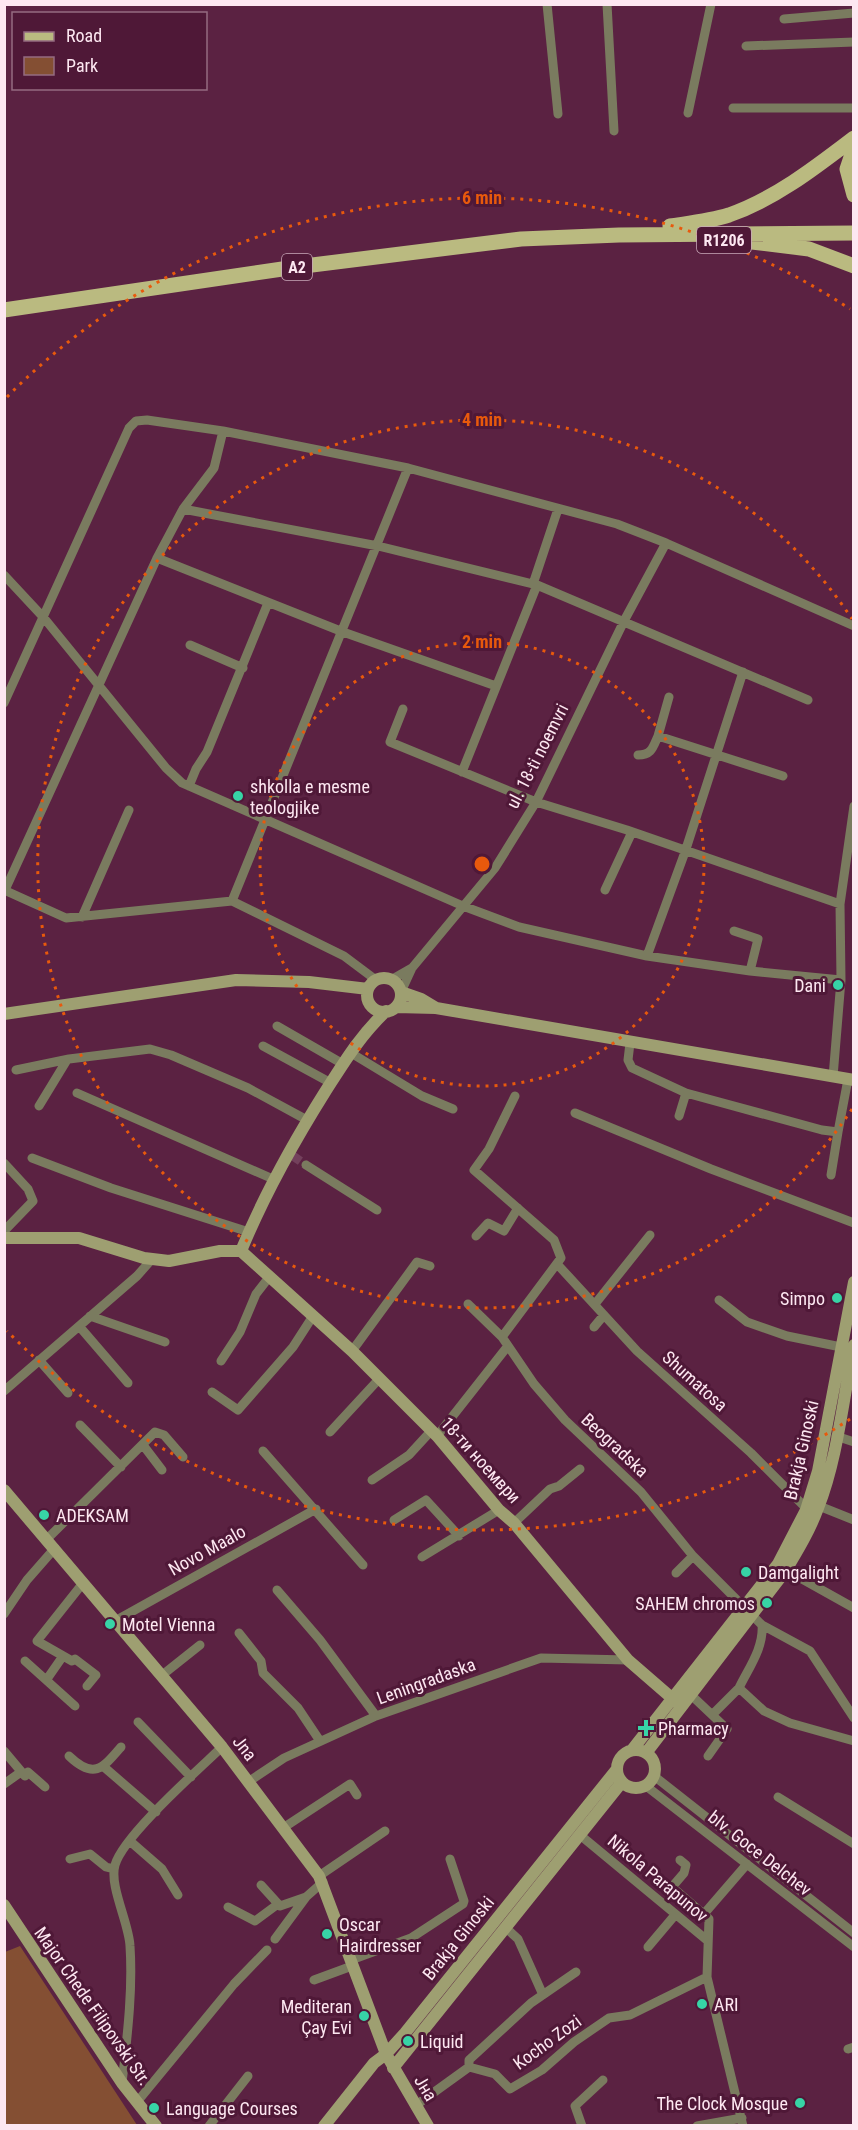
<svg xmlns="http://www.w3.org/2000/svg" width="858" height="2130" font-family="'Roboto Condensed',sans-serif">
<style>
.green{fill:#844f33}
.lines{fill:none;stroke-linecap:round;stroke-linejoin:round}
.street-tunnel{stroke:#73405c;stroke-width:9;stroke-dasharray:9 4.5;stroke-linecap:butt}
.street{stroke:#7a7b5f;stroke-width:9}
.secondary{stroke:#9e9f71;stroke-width:12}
.primary{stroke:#baba80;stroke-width:15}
.ring{fill:none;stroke:#e8590c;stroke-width:3;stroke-dasharray:3 6}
.poi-dot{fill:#37d4a6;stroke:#4f1837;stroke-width:2}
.labels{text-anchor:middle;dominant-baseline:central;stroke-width:6;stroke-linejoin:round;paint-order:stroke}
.shield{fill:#4f1837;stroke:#c9a9b9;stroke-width:1.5}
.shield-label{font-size:16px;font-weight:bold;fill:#fde7f1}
.street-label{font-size:18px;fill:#fde7f1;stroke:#4f1837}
.poi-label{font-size:18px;fill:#fde7f1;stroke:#4f1837;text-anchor:start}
.centre{fill:#e8590c;stroke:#4f1837;stroke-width:3}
.ring-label{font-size:18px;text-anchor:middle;font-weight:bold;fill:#e8590c;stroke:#4f1837;stroke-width:6;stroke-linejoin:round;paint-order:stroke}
</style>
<rect width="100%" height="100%" fill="#5b2242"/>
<!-- green -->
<path class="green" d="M20,1946L137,2125H5V1952Z"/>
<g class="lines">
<!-- street-tunnel -->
<path class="street-tunnel" d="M293,1156L306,1165"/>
<!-- street -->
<path class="street" d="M547,4L558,114
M607,4L614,131
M784,19L854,13
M746,46L854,42
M733,108H854
M688,113L711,4
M183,509L378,546L537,585L808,700
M157,558L343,632L496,686
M4,575L44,618L166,768L182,783L463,906L519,927L647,956L750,971L841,980
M533,584L558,509
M190,645L243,668
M4,703L129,428L136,421L147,420L223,431L408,468L617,524L666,543L854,626
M403,709L390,742L536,802L627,830L840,904
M658,736L669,697
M638,755C652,755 653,747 658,736L783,776
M462,772L537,585
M189,786L196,769L207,752L268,603
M4,890L66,918L232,901L344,956L376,980
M5,890L157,558L183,509L214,468L223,431
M605,890L632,832
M232,901L408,468
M82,917L129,810
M734,931L758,939L750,971
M647,956L685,852L743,672
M391,980L412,968
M401,992L412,968L495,868L536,802L624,621L666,543
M277,1026L343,1064
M630,1043L628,1060L632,1068L686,1093L822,1130L838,1132L831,1175
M263,1046L331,1083
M351,1053L422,1096L453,1109
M16,1070L69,1059L150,1049L171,1055L248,1088L307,1120
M833,1077L841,980L840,904L854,806
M77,1093L273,1179
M39,1106L67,1060
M575,1113L711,1169L854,1223
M679,1116L686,1093
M838,1132L848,1079
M32,1158L111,1188L249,1232
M4,1163L28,1189L33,1201L4,1231
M306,1165L377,1210
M476,1236L488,1223L504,1231L518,1208
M558,1265L637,1351L751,1453L809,1511
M719,1300L747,1322L787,1336L841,1347
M468,1304L502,1337L534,1384L565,1420L641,1492L693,1556L762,1625C764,1648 748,1669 739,1688L764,1711L790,1723L854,1741
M595,1304L650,1235
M90,1316L165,1342
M79,1326L128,1383
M594,1327L604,1315
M502,1337L561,1258L554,1240L474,1170L489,1149L515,1096
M352,1351L417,1262L430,1266
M39,1360L68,1393
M221,1361L240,1332L256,1294L270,1276
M4,1391L137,1276L152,1259
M212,1392L238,1410L293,1347L313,1316
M80,1425L121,1467
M330,1432L379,1379
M437,1436L507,1347
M836,1436L854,1442
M143,1445L162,1470
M263,1451L363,1565
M372,1480L409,1455L431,1431
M819,1506L854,1520
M394,1520L426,1500L459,1536
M514,1523L550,1489L559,1486L580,1469
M47,1539L155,1432L164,1435L183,1457
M422,1557L499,1510
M786,1570L854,1608
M676,1573L693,1556
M83,1583L37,1641L72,1661L75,1659L96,1675L87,1686
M277,1590L320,1640L376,1716
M4,1614L27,1580L55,1548
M115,1621L316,1509
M762,1625L810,1651L854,1718
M239,1633L261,1661L263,1673L298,1708L320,1741
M25,1661L75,1706
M161,1676L200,1645
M47,1679L63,1656
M690,1694L727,1729L708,1756
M713,1714L739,1688
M138,1722L191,1777
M4,1751L25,1776L28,1772L45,1787
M69,1756C94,1780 103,1768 121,1747
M104,1767L156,1812
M654,1776L854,1933
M248,1782L284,1758L376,1716L541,1658L628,1660
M4,1784L21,1772
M646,1786L854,1947
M778,1797L854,1844
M283,1828L350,1784L357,1795
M580,1835L708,1941
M131,1842L162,1869L178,1895
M70,1859L90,1854L106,1867L114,1869
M680,1860L686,1865L684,1873L672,1887L709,1919L707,1977L743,2126
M319,1876L385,1831
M261,1885L280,1906L306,1897
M228,1907L255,1921L278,1904
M703,1915L747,1864
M505,1927L518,1939L543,1995
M275,1939L306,1897L323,1882
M648,1947L675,1915
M351,1960L411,1938L463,1904L464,1901L450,1859
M314,1980L352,1966
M848,2049L854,2047
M469,2067V2060L531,2003L576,1972
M122,2083C127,2038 133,1991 130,1946C129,1923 109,1886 115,1865C123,1836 198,1770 222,1747
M137,2102L234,1984L267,1950
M415,2106L469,2067L495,2074L510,2089L542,2070L574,2042L609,2018L630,2015L707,1977
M209,2126L248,2076
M582,2126L575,2106L603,2080
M697,2126L742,2118"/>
<!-- secondary -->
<path class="secondary" d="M367 995a17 17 0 1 1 34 0a17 17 0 1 1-34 0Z
M401,992L421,999L436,1008
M396,1007L436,1008L854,1080
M4,1014L236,980L309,982L368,989
M4,1238H79L144,1258L169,1261L220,1251H241L352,1351L437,1436L499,1510L514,1523L628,1660L681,1706
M241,1251C264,1195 293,1143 325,1092C345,1061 359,1037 386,1011
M4,1490L222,1747L319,1876L386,2054L428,2126
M632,1750L778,1564L806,1510L818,1471L854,1282
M617 1769a19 19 0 1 1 38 0a19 19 0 1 1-38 0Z
M646,1753L786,1570C798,1550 810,1530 818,1508C838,1457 843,1398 854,1345
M4,1905L122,2083L156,2126
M393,2068L622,1782
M324,2126L374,2063L386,2054L405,2033L617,1769"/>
<!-- primary -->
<path class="primary" d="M854,148L847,169L854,195
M670,226C690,223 710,221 729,215C775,199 816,167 854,138
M752,242L809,249L854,266
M4,310L296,267L521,239L619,235L854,233"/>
</g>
<!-- distance rings -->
<g class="ring">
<circle cx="482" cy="864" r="222"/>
<path d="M852 1109A444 444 0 1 1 852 619"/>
<path d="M850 1419A666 666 0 0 1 7 1331M7 397A666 666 0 0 1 850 309"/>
</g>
<!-- markers -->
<g class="poi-dot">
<circle cx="238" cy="796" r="6"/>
<circle cx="838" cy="985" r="6"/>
<circle cx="837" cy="1298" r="6"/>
<circle cx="44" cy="1515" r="6"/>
<circle cx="746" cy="1572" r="6"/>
<circle cx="767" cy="1603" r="6"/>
<circle cx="110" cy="1624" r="6"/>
<path d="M643 1719h6v6h6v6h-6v6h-6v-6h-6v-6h6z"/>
<circle cx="327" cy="1934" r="6"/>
<circle cx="702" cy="2004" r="6"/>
<circle cx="364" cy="2016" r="6"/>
<circle cx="408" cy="2041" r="6"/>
<circle cx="800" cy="2103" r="6"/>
<circle cx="154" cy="2108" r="6"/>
</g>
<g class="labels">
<!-- shield labels -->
<g class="shield">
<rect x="697" y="227" width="54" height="26" rx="4.5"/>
<rect x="282" y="254" width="30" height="26" rx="4.5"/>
</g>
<g class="shield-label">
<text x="724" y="240">R1206</text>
<text x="297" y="267">A2</text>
</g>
<!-- street labels -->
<g class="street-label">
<text transform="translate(537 756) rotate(-63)">ul. 18-ti noemvri</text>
<text transform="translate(695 1381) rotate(42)">Shumatosa</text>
<text transform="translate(615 1445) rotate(43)">Beogradska</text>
<text transform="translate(801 1450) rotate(-77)">Brakja Ginoski</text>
<text transform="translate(481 1460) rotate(48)">18-ти ноември</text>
<text transform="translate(207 1550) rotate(-29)">Novo Maalo</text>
<text transform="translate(426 1681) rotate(-20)">Leningradaska</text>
<text transform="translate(245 1748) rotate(52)">Jna</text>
<text transform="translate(760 1853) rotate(38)">blv. Goce Delchev</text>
<text transform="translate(658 1878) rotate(40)">Nikola Parapunov</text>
<text transform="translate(458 1938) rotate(-51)">Brakja Ginoski</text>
<text transform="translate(93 2006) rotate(55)">Major Chede Filipovski Str.</text>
<text transform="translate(547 2042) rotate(-36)">Kocho Zozi</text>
<text transform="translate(426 2088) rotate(59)">Јна</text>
</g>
<!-- poi labels -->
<g class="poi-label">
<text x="250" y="786">shkolla e mesme<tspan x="250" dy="21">teologjike</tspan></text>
<text x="826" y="985" text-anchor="end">Dani</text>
<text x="825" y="1298" text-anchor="end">Simpo</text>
<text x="56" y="1515">ADEKSAM</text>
<text x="758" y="1572">Damgalight</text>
<text x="755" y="1603" text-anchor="end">SAHEM chromos</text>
<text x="122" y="1624">Motel Vienna</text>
<text x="658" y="1728">Pharmacy</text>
<text x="339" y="1924">Oscar<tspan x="339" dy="21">Hairdresser</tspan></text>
<text x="714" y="2004">ARI</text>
<text x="352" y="2006" text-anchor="end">Mediteran<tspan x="352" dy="21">Çay Evi</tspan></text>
<text x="420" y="2041">Liquid</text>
<text x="788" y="2103" text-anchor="end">The Clock Mosque</text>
<text x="166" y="2108">Language Courses</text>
</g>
</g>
<circle cx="482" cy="864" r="9" class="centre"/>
<g class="ring-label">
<text x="482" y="204">6 min</text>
<text x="482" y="426">4 min</text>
<text x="482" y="648">2 min</text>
</g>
<!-- border -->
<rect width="858" height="2130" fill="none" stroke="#fde7f1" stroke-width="12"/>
<!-- legend -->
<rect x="12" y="12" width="195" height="78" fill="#4f1837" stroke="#956b81" stroke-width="1.5"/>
<rect x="24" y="32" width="30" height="9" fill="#baba80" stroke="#956b81" stroke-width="1.5"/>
<text x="66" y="42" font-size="18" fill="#fde7f1">Road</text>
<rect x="24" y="57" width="30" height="18" fill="#844f33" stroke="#956b81" stroke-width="1.5"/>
<text x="66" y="72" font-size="18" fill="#fde7f1">Park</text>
</svg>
